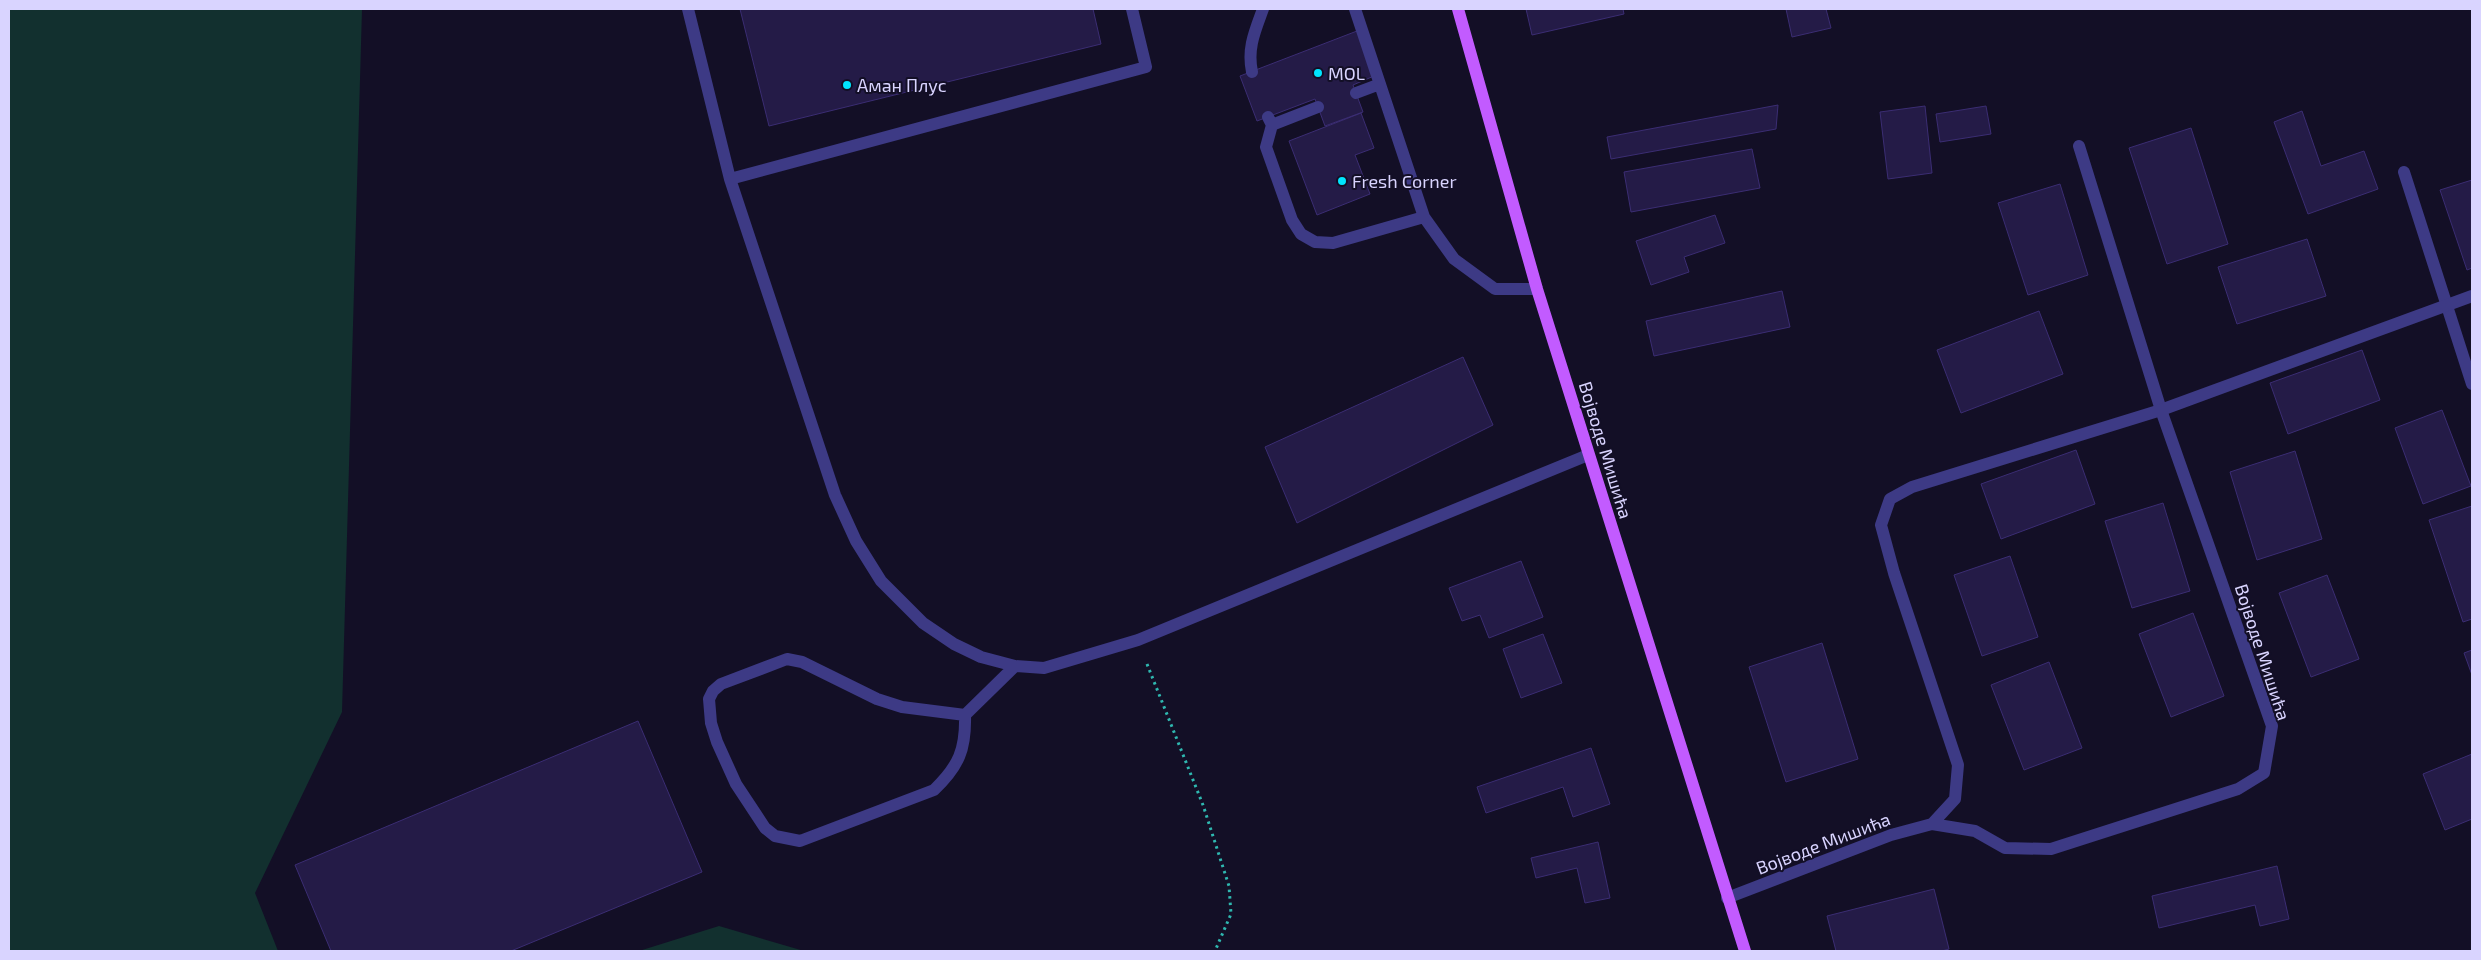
<svg xmlns="http://www.w3.org/2000/svg" width="2481" height="960" font-family="'Exo 2',sans-serif">
<style>
.green{fill:#12302f}
.building{fill:#241b47;stroke:#3b2d73}
.lines{fill:none;stroke-linecap:round;stroke-linejoin:round}
.path{stroke:#2fb8b0;stroke-width:3;stroke-dasharray:2.5 4;stroke-linecap:butt}
.lane{stroke:#3d3a85;stroke-width:12}
.street{stroke:#3d3a85;stroke-width:12}
.primary{stroke:#c25bff;stroke-width:12}
.poi-dot{fill:#00e5ff;stroke:#130f26;stroke-width:2}
.labels{text-anchor:middle;dominant-baseline:central;stroke-width:4;stroke-linejoin:round;paint-order:stroke}
.poi-label{font-size:18px;fill:#d9d4ff;stroke:#130f26;text-anchor:start}
.street-label{font-size:18px;fill:#d9d4ff;stroke:#130f26}
</style>
<rect width="100%" height="100%" fill="#130f26"/>
<!-- green -->
<path class="green" d="M9,9H362L342,712L255,893L278,951H9Z
M719,926L804,951H639Z"/>
<!-- building -->
<path class="building" d="M740,9H1093L1101,44L769,126Z
M1526,9H1623L1624,14L1532,35Z
M1786,9H1826L1831,28L1792,37Z
M1357,31L1374,76L1353,85L1363,112L1325,126L1315,99L1257,121L1240,76Z
M1778,105L1776,129L1611,159L1607,137Z
M1925,106L1932,173L1888,179L1880,112Z
M1986,106L1991,134L1940,142L1936,114Z
M2302,111L2321,166L2364,151L2378,189L2308,214L2274,122Z
M1361,113L1374,148L1355,155L1370,194L1317,215L1289,141Z
M2191,128L2228,244L2167,264L2129,148Z
M1752,149L1760,188L1631,212L1624,172Z
M2472,180V268L2467,270L2440,190Z
M2060,184L2088,275L2028,295L1998,203Z
M1715,215L1725,243L1684,257L1689,272L1651,285L1636,241Z
M2307,239L2326,296L2237,324L2218,267Z
M1782,291L1790,327L1654,356L1646,321Z
M2039,311L2063,374L1961,413L1937,350Z
M2362,350L2380,400L2288,434L2270,383Z
M1463,357L1493,425L1297,523L1265,447Z
M2442,410L2471,486L2423,504L2395,428Z
M2076,450L2095,504L2001,539L1981,484Z
M2295,451L2322,539L2257,560L2230,472Z
M2163,503L2190,591L2132,608L2105,521Z
M2472,506V619L2463,622L2429,520Z
M2010,556L2038,637L1982,656L1954,575Z
M1521,561L1543,617L1489,638L1480,615L1462,621L1449,588Z
M2327,575L2359,659L2311,677L2279,593Z
M2193,613L2224,696L2171,717L2139,634Z
M1543,634L1562,683L1521,698L1503,649Z
M1822,643L1858,759L1786,782L1749,667Z
M2472,650V675L2464,653Z
M2049,662L2082,748L2024,770L1991,685Z
M638,721L702,872L511,951H331L295,865Z
M1591,748L1610,804L1573,817L1563,787L1486,813L1477,787Z
M2472,754V819L2445,830L2423,774Z
M1598,842L1610,898L1585,903L1577,868L1536,878L1531,858Z
M2277,866L2289,919L2260,926L2255,905L2159,928L2152,896Z
M1934,889L1949,949L1942,951H1836L1827,916Z"/>
<g class="lines">
<!-- path -->
<path class="path" d="M1147,664L1203,805L1229,886L1231,914L1215,951"/>
<!-- lane -->
<path class="lane" d="M688,9L730,179L835,495L856,541L881,581L923,623L954,644L981,657L1015,666L1044,668L1138,640L1588,455
M1355,9L1424,217L1454,259L1495,289H1537
M1252,72C1247,48 1255,31 1263,9
M1356,93L1380,84
M1268,117L1272,125L1266,147L1292,220L1301,234L1315,242L1333,243L1424,217
M1272,125L1318,107
M2079,146L2161,410
M2404,172L2472,384
M730,179L1146,67L1132,9
M965,715L902,707L877,699L802,662L787,659L721,684L713,691L709,699L711,723L717,742L736,784L765,828L775,836L800,841L934,790C959,766 966,749 965,715L1015,666"/>
<!-- street -->
<path class="street" d="M1932,824L1955,799L1958,765L1894,573L1881,525L1890,499L1912,487L2161,410L2472,296
M1727,898L1891,835L1932,824L1975,831L2005,848L2051,849L2238,789L2264,773L2272,726L2161,410"/>
<!-- primary -->
<path class="primary" d="M1458,9L1537,289L1745,951"/>
</g>
<!-- markers -->
<g class="poi-dot">
<circle cx="1318" cy="73" r="5"/>
<circle cx="847" cy="85" r="5"/>
<circle cx="1342" cy="181" r="5"/>
</g>
<g class="labels">
<!-- poi labels -->
<g class="poi-label">
<text x="1328" y="73">MOL</text>
<text x="857" y="85">Аман Плус</text>
<text x="1352" y="181">Fresh Corner</text>
</g>
<!-- street labels -->
<g class="street-label">
<text transform="translate(1606 450) rotate(73)">Војводе Мишића</text>
<text transform="translate(2263 652) rotate(72)">Војводе Мишића</text>
<text transform="translate(1823 843) rotate(-21)">Војводе Мишића</text>
</g>
</g>
<!-- border -->
<rect width="2481" height="960" fill="none" stroke="#d9d4ff" stroke-width="20"/>
</svg>
